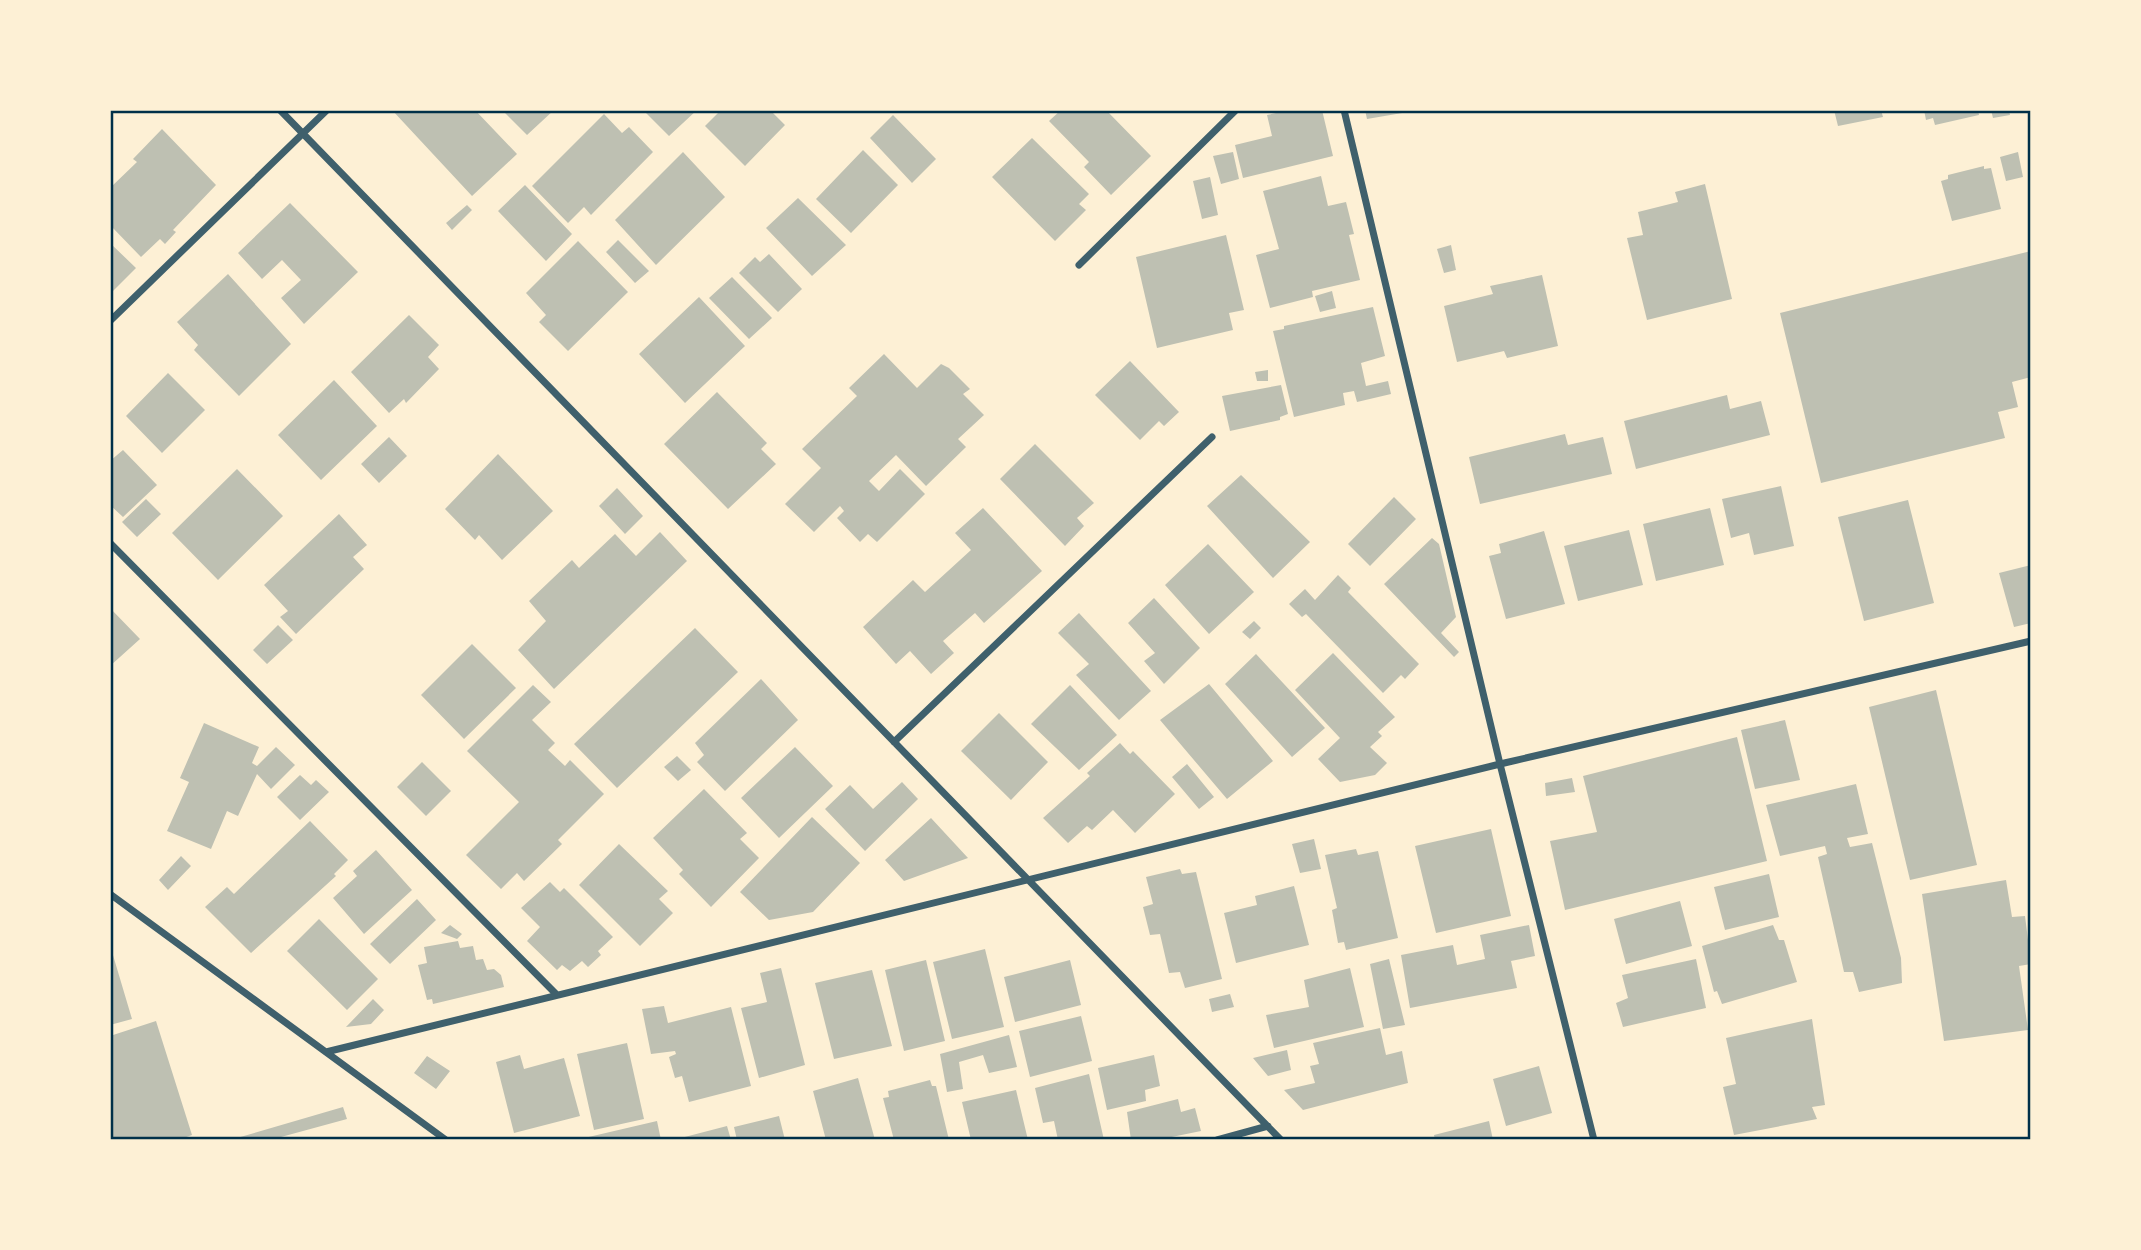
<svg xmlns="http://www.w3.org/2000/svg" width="2141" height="1250" font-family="'Fira Sans',sans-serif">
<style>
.building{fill:#bec0b2}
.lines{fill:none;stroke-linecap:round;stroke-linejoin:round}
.minor{stroke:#3f606c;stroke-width:7}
.neatline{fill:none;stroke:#003049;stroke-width:2.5}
</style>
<rect width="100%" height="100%" fill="#fdf0d5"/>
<!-- building -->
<path class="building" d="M392,110H475L517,154L472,196Z
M502,110H554L527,135Z
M643,110H697L669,136Z
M721,110H770L785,125L745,166L705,126Z
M1061,110H1106L1151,156L1111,195L1084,167L1089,162L1049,121Z
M1275,110H1322L1333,156L1243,178L1235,145L1272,136L1267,115L1276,113Z
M1365,110H1407L1408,112L1367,119Z
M1834,110H1881L1883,117L1838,126Z
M1924,110H1978L1979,115L1935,125L1933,118L1926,120Z
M1991,110H2009L2010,115L1993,118Z
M604,114L622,133L629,127L653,152L591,215L584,207L568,223L532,186Z
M893,115L936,159L912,183L870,138Z
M162,129L216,185L173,230L176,232L165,244L160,239L141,257L110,225V188L137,162L133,159Z
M1032,138L1089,194L1079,204L1086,210L1055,241L992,177Z
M863,150L898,185L851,233L816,199Z
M683,152L725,197L656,265L615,220Z
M1233,152L1239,179L1221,184L1213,156Z
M2018,152L2023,177L2006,181L2000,157Z
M1984,166V169L1991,168L2001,209L1952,221L1941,181L1948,179V175Z
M1321,176L1328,206L1346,202L1354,234L1349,235L1360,280L1312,291L1313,297L1270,308L1256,255L1279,249L1263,191Z
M1210,177L1218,215L1202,219L1193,181Z
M1705,184L1732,299L1647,320L1627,238L1643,235L1638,212L1678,202L1675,192Z
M525,185L572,234L546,261L498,211Z
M798,198L846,245L812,276L766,228Z
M290,203L358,272L304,324L281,298L301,280L282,260L262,279L238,253Z
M467,205L472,210L452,230L446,223Z
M1226,235L1244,310L1229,313L1233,330L1157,348L1136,257Z
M618,240L649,271L635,283L606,252Z
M578,241L628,292L568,351L539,322L546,315L526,293Z
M110,243L136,268L110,294Z
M1451,245L1456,270L1444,273L1437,249Z
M2031,251V377L2012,382L2018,407L1998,412L2005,438L1821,483L1780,313Z
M769,254L802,289L778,312L739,273L755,257L760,262Z
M228,274L291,344L239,396L194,350L198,345L177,322Z
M1542,275L1558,346L1507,358L1504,351L1457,362L1444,306L1493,294L1490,286Z
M732,277L772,318L749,339L709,298Z
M1332,291L1336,308L1320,312L1315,296Z
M699,297L745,346L685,403L639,354Z
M1373,307L1385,356L1361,363L1366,386L1388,381L1391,394L1357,402L1354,391L1343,393L1345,405L1294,417L1273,331L1284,329V326Z
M409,315L439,345L428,357L439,369L406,403L404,399L389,413L351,372Z
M884,354L917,388L941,364L949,368L970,389L963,394L984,415L958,439L966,447L926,486L896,455L869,481L879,491L900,469L925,494L877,542L868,534L860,542L837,518L844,511L840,506L814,532L785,504L821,468L802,449L857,396L849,388Z
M1130,361L1179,412L1164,426L1159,421L1140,440L1095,395Z
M1268,370V381H1257L1255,372Z
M168,373L205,410L162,453L126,416Z
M334,380L377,426L321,480L278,435Z
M1281,385L1288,414L1280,417V420L1230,431L1222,396Z
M717,392L767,443L761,449L776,464L728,509L664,444Z
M1727,395L1730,409L1761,401L1770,435L1636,469L1624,421Z
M1565,434L1568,445L1603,437L1612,474L1480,504L1469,457Z
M389,437L407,456L379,483L361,464Z
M1035,444L1094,503L1077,518L1084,526L1065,546L1000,479Z
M123,450L157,485L123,517L110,505V461Z
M498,454L553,511L502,560L479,535L475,540L445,509Z
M237,469L283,516L218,580L172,533Z
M1241,475L1310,542L1273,578L1207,506Z
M1781,486L1794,546L1754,555L1749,533L1731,538L1722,499Z
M617,488L643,516L625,534L599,506Z
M1394,497L1416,519L1370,566L1348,544Z
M146,499L161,514L137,537L122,522Z
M1908,500L1934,603L1864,621L1838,517Z
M983,508L1042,571L984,623L975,613L943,641L954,653L931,674L910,651L896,664L863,627L913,580L925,592L971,550L955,533Z
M1710,508L1724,565L1656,581L1643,524Z
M339,514L367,545L353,557L364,569L296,634L280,617L288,611L264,585Z
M1629,530L1643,585L1578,601L1564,546Z
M1544,531L1565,604L1506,619L1489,556L1501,553L1499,544Z
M660,532L687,561L554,689L518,650L546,621L529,601L572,560L579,568L615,534L636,556Z
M1432,538L1439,544L1456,617L1441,633L1459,652L1454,657L1384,584Z
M1208,544L1254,592L1209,634L1165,585Z
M2031,565V623L2014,627L1999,573Z
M1338,575L1351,588L1348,592L1419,664L1405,679L1401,675L1383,693L1306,614L1302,617L1289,604L1305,589L1315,600Z
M1154,598L1200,648L1164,684L1144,661L1155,653L1128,623Z
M110,608L140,639L110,666Z
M1079,613L1151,691L1119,720L1076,675L1089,664L1058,633Z
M1254,621L1261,628L1250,639L1242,632Z
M278,625L293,640L267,664L253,650Z
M695,628L738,672L617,788L574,744Z
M472,644L516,688L464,739L421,695Z
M1333,653L1395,717L1378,732L1382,736L1370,747L1387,763L1375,775L1340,782L1318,759L1340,738L1295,690Z
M1256,654L1325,728L1292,757L1225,684Z
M761,679L798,720L725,791L697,762L704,755L695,743Z
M1209,684L1273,761L1227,799L1160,720Z
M533,685L551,702L532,720L555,743L548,750L565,766L570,760L604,794L558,840L562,844L524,881L517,873L501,889L466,855L519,802L467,751Z
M1070,685L1117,735L1079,770L1031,724Z
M1936,690L1977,865L1910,880L1869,707Z
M999,713L1048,762L1011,800L961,751Z
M1785,720L1800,780L1755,789L1741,730Z
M204,723L259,747L252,763L257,766L276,747L295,765L271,789L257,774L238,816L227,811L211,849L167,831L189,782L180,778Z
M1737,737L1767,861L1565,910L1550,841L1597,832L1583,776Z
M1120,743L1130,754L1133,751L1175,794L1135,833L1113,810L1092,830L1087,826L1068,843L1043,818L1090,776L1087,773Z
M795,747L833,786L779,838L741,798Z
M677,756L691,770L678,781L664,767Z
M422,762L451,791L426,816L397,787Z
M1187,764L1214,797L1199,809L1172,777Z
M300,775L311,785L316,780L329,792L300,820L277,797Z
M1572,778L1575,792L1546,796L1545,783Z
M902,782L918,799L865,851L825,809L850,785L873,809Z
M1856,784L1868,834L1847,838L1850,847L1872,843L1901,958L1902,983L1859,992L1853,972H1844L1818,857L1827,854L1825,846L1780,856L1766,805Z
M704,789L747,833L740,839L759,858L711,907L679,874L683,870L653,838Z
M812,817L860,863L813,912L769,920L740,892Z
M931,818L968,858L904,881L885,860Z
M310,821L348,860L334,874L336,876L251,953L205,907L227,887L234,894Z
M1491,829L1511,916L1436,933L1415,846Z
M1314,839L1321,869L1300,873L1292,844Z
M619,844L668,891L659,899L673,913L640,946L579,885Z
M1356,849L1358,855L1378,851L1398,938L1346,950L1344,942L1338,943L1332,910L1337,908L1325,855Z
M376,850L412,890L364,934L333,898L357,876L353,871Z
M181,856L191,866L168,890L159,880Z
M1180,869L1182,874L1196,872L1222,979L1185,988L1180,972L1169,973L1160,934L1150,935L1143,907L1153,904L1146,877Z
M1769,874L1779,917L1725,930L1714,887Z
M2006,880L2012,917L2025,916L2031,964L2019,966L2028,1030L1944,1041L1922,894Z
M550,882L560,892L564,888L613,937L598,951L601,955L588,967L582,961L570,971L562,965L557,970L527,941L540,927L521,908Z
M1294,886L1309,945L1236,963L1224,913L1257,905L1255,896Z
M417,899L436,920L390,964L370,944Z
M1680,901L1692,946L1626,964L1614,919Z
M319,919L378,979L347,1010L287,951Z
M450,925L462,934L457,939L441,933Z
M1529,925L1535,956L1511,961L1517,988L1410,1008L1401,955L1453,945L1457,965L1485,959L1480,935Z
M1773,925L1779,940H1784L1797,982L1722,1004L1717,991L1714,992L1702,946Z
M458,941L460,948L473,946L476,960L483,959L487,970L494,969L501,975L504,987L433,1004L432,999L427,1000L418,965L427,963L424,947Z
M110,945L132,1019L110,1025Z
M985,949L1004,1027L952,1039L933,962Z
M1389,959L1405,1025L1383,1029L1370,964Z
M1696,959L1706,1008L1623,1027L1616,1003L1628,998L1622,975Z
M926,960L945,1041L904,1051L885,970Z
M1070,960L1081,1005L1015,1022L1004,977Z
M781,968L805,1065L759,1078L741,1008L767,1002L760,973Z
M1350,968L1364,1027L1274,1048L1266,1015L1309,1007L1304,980Z
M872,970L892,1046L834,1059L815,983Z
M1230,994L1234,1007L1212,1012L1209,999Z
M373,999L384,1010L371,1024L346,1027Z
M664,1006L668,1023L731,1007L751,1086L689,1102L682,1076L675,1078L669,1057L676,1054L675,1051L651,1054L642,1009Z
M1081,1016L1092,1061L1030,1077L1019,1031Z
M1812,1019L1825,1105L1812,1107L1817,1119L1734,1135L1723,1087L1736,1084L1726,1038Z
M156,1021L192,1135L178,1140H110V1036Z
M1380,1028L1386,1055L1402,1051L1408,1083L1303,1110L1284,1090L1315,1083L1310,1066L1319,1064L1313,1043Z
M1009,1035L1017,1067L989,1073L983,1055L959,1062L963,1089L947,1092L940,1054Z
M627,1043L644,1119L594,1130L577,1054Z
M1287,1050L1291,1070L1268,1076L1253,1058Z
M520,1055L524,1069L564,1058L580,1116L514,1133L496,1062Z
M1154,1055L1160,1086L1145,1090L1146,1101L1107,1110L1098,1068Z
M427,1056L450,1071L436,1089L414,1073Z
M1539,1066L1552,1113L1506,1126L1493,1079Z
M1089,1074L1104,1140H1058L1054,1121L1043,1123L1035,1088Z
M858,1078L875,1140H826L813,1091Z
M930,1080L932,1086H936L949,1140H894L883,1098L889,1097L888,1091Z
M1016,1090L1028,1140H971L962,1102Z
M1178,1099L1181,1112L1195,1108L1201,1131L1157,1140H1131L1127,1112Z
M343,1107L347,1119L270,1140H230Z
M779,1116L785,1140H737L734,1127Z
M657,1121L661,1140H581L580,1139Z
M1489,1121L1493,1140H1435L1434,1135Z
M727,1126L731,1140H678L677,1139Z"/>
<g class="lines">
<!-- minor -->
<path class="minor" d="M280,110L1281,1140
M1344,110L1500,764L1594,1140
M1079,265L1236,110
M110,321L327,110
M110,543L557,995
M894,742L1212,437
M110,894L446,1140
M326,1052L1500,764L2031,641
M1217,1140L1268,1126"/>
</g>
<!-- border -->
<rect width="2141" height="1250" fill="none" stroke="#fdf0d5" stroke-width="224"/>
<rect x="112" y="112" width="1917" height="1026" class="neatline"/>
</svg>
